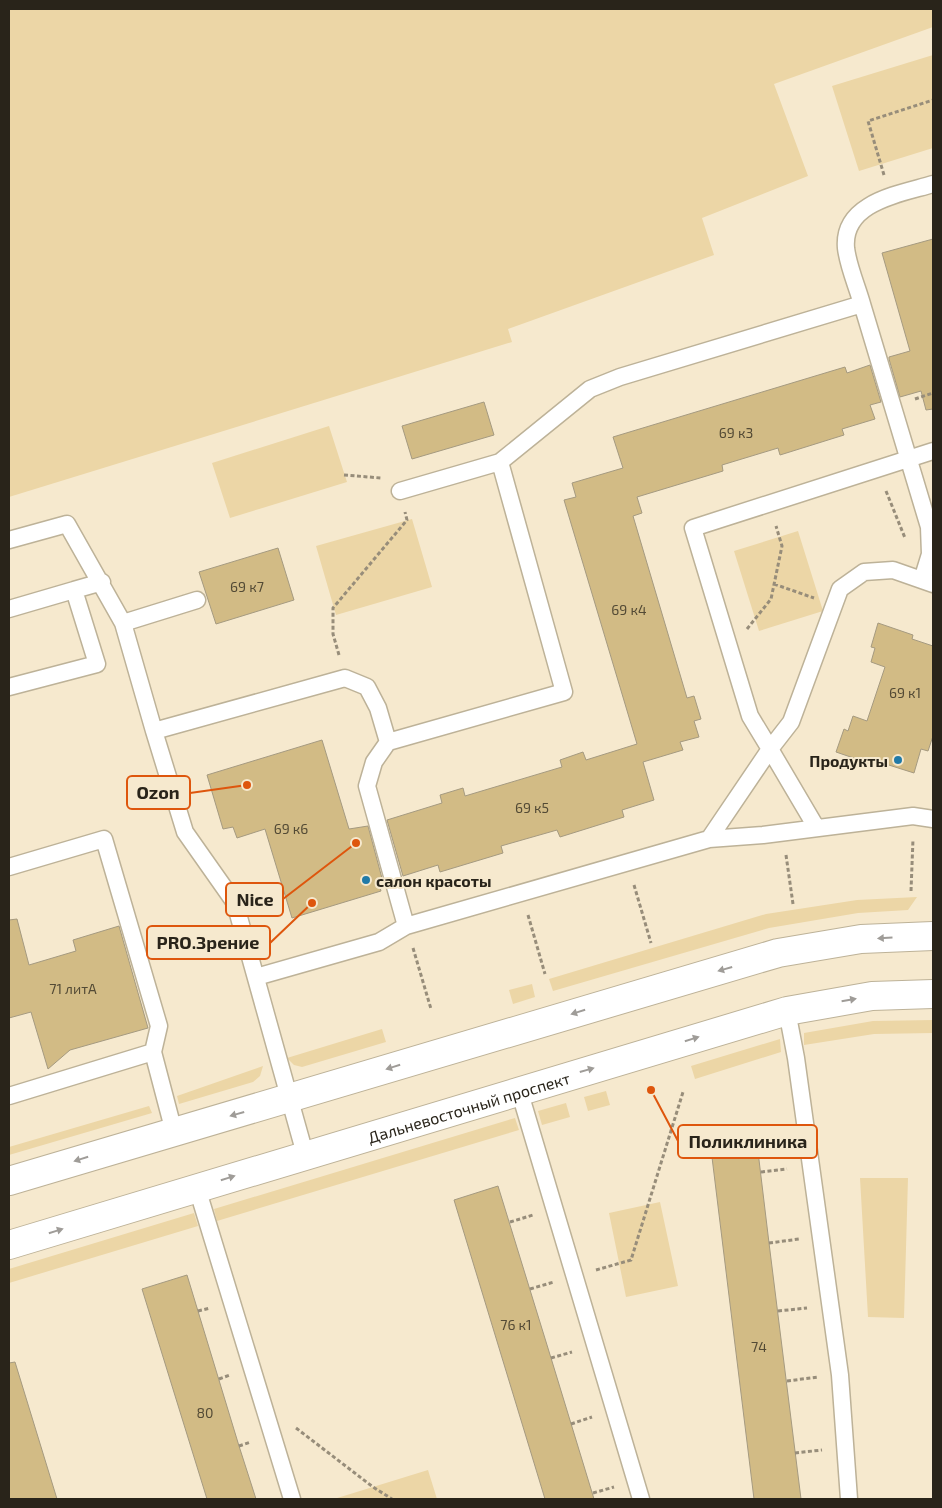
<svg xmlns="http://www.w3.org/2000/svg" width="942" height="1508" font-family="'Exo 2',sans-serif">
<style>
.green{fill:#ecd6a6}
.building{fill:#d2bb85;stroke:#a59a80}
.lines{fill:none;stroke-linecap:round;stroke-linejoin:round}
.lane-casing{stroke:#bdb298;stroke-width:19}
.secondary-casing{stroke:#bdb298;stroke-width:30}
.path{stroke:#978d7a;stroke-width:3;stroke-dasharray:4 2.5;stroke-linecap:butt}
.lane{stroke:#fff;stroke-width:16}
.secondary{stroke:#fff;stroke-width:28}
.oneway{fill:#9f9c98}
.poi-dot{fill:#207aa8;stroke:#f6e9ce;stroke-width:2}
.labels{text-anchor:middle;dominant-baseline:central;stroke-width:4;stroke-linejoin:round;paint-order:stroke}
.number-label{font-size:14px;fill:#534a35}
.poi-label{font-size:16px;font-weight:bold;fill:#29241a;stroke:#f6e9ce;text-anchor:end}
.street-label{font-size:16px;fill:#29241a;stroke:#f6e9ce}
.leader{fill:none;stroke:#de560d;stroke-width:2}
.callout-dot{fill:#de560d;stroke:#f6e9ce;stroke-width:2}
.callout{fill:#f6e9ce;stroke:#de560d;stroke-width:2}
.callout-label{font-size:18px;text-anchor:middle;font-weight:bold;fill:#29241a}
</style>
<rect width="100%" height="100%" fill="#f6e9ce"/>
<!-- green -->
<path class="green" d="M9,9H933V27L774,84L808,176L702,218L714,255L508,329L512,342L9,497Z
M933,55V148L859,171L832,86Z
M329,426L347,482L230,518L212,463Z
M412,519L432,587L336,615L316,546Z
M798,531L823,611L759,631L734,551Z
M917,897L908,910L858,913L769,928L553,991L549,979L766,914L857,900Z
M532,984L535,997L513,1004L509,990Z
M933,1020V1033L874,1034L804,1045V1033L873,1021Z
M382,1029L386,1042L302,1067L294,1065L287,1058Z
M780,1039L781,1052L695,1079L691,1066Z
M263,1066L260,1076L253,1082L179,1104L177,1096Z
M606,1091L610,1105L588,1111L584,1097Z
M566,1103L570,1117L542,1125L538,1111Z
M149,1106L152,1113L9,1155V1147Z
M515,1118L519,1130L217,1221L214,1209Z
M860,1178H908L904,1318L868,1317Z
M660,1202L678,1286L626,1297L609,1213Z
M194,1213L198,1226L9,1283V1269Z
M428,1470L437,1499H334Z"/>
<!-- building -->
<path class="building" d="M933,239V409L926,410L921,391L900,397L889,359V357L910,351L882,253Z
M870,365L881,402L870,405L875,419L842,429L844,435L780,455L778,448L722,465L723,471L637,497L642,513L633,516L687,698L694,696L701,719L694,721L699,737L680,742L683,750L643,762L654,800L622,810L624,817L560,837L557,830L501,846L503,853L440,872L438,865L403,876L387,820L442,803L440,795L463,788L465,796L562,767L560,760L583,752L586,760L637,744L564,500L576,497L572,483L623,468L613,437L845,367L847,373Z
M484,402L494,435L412,459L402,426Z
M278,548L294,600L216,624L199,572Z
M878,623L913,635L912,639L933,646V736L928,751L921,749L914,773L873,760L871,764L836,752L844,729L848,731L853,716L867,721L885,667L871,662L875,648L871,647Z
M322,740L349,829L368,826L383,882L379,884L381,891L292,918L265,829L237,838L233,827L223,829L207,775Z
M17,919L29,965L76,951L73,940L119,926L148,1028L70,1050L48,1069L31,1012L9,1018V920Z
M756,1135L769,1243L801,1499H754L710,1141Z
M498,1186L551,1358L594,1499H545L454,1200Z
M187,1275L239,1446L256,1499H207L142,1289Z
M15,1362L57,1499H9V1363Z"/>
<g class="lines">
<!-- lane casing -->
<g class="lane-casing">
<path id="lane" d="M862,304L929,527L930,554L922,580
M400,491L500,462
M9,540L67,524L123,623
M9,609L74,590
M9,687L97,664L74,590L102,582
M154,731L123,623L197,600
M388,742L374,762L367,786L406,926
M816,827L770,749L791,722L840,589L864,572L893,570L933,584
M709,839L770,749L750,716L693,528L933,451
M9,867L104,839L159,1026L153,1052L9,1096
M256,977L379,942L406,926L709,839L763,835L913,816L933,819
M787,1011L796,1058L840,1375L849,1499
M153,1052L174,1132
M519,1090L641,1499
M305,1154L235,903L185,832L154,731L345,678L367,687L378,708L388,742L564,692L500,462L590,389L620,377L862,304C857,286 848,266 846,248C842,202 900,194 933,184
M197,1188L292,1499"/>
</g>
<!-- secondary casing -->
<g class="secondary-casing">
<g id="secondary">
<path d="M9,1181L778,953L861,939L933,936"/>
<path id="s1" d="M9,1245L787,1011L872,996L933,994"/>
</g>
</g>
<!-- path -->
<path class="path" d="M884,175L868,121L933,100
M915,399L933,393
M344,475L381,478
M886,491L905,538
M774,584L814,598
M747,629L771,599L782,546L776,526
M339,655L333,634V608L407,520L405,512
M786,855L793,904
M634,885L651,943
M911,891L913,839
M528,915L545,974
M413,948L431,1009
M761,1172L787,1169
M510,1222L533,1215
M769,1243L799,1239
M596,1270L631,1260L683,1092
M530,1289L554,1282
M198,1311L210,1308
M778,1311L807,1308
M551,1358L572,1352
M219,1379L230,1375
M787,1381L818,1377
M571,1424L592,1417
M296,1428L373,1487L392,1499
M239,1446L251,1442
M795,1453L822,1450
M593,1493L614,1487"/>
<!-- lane -->
<use href="#lane" class="lane"/>
<!-- secondary -->
<use href="#secondary" class="secondary"/>
</g>
<!-- one-way arrows -->
<defs><path id="oneway-solid" d="M-6-.8H1V-3.2L6.5 0L1 3.2V.8H-6Z" transform="scale(1.25)"/></defs>
<g class="oneway">
<use href="#oneway-solid" transform="translate(885 938) rotate(177)"/>
<use href="#oneway-solid" transform="translate(725 969) rotate(164)"/>
<use href="#oneway-solid" transform="translate(849 1000) rotate(-10)"/>
<use href="#oneway-solid" transform="translate(578 1012) rotate(163)"/>
<use href="#oneway-solid" transform="translate(692 1039) rotate(-17)"/>
<use href="#oneway-solid" transform="translate(393 1067) rotate(163)"/>
<use href="#oneway-solid" transform="translate(587 1070) rotate(-16)"/>
<use href="#oneway-solid" transform="translate(237 1114) rotate(164)"/>
<use href="#oneway-solid" transform="translate(81 1159) rotate(163)"/>
<use href="#oneway-solid" transform="translate(228 1178) rotate(-17)"/>
<use href="#oneway-solid" transform="translate(56 1231) rotate(-17)"/>
</g>
<!-- markers -->
<g class="poi-dot">
<circle cx="898" cy="760" r="5"/>
<circle cx="366" cy="880" r="5"/>
</g>
<g class="labels">
<!-- number labels -->
<g class="number-label">
<text x="736" y="432">69 к3</text>
<text x="247" y="586">69 к7</text>
<text x="629" y="609">69 к4</text>
<text x="905" y="692">69 к1</text>
<text x="532" y="807">69 к5</text>
<text x="291" y="828">69 к6</text>
<text x="73" y="988">71 литА</text>
<text x="516" y="1324">76 к1</text>
<text x="759" y="1346">74</text>
<text x="205" y="1412">80</text>
</g>
<!-- poi labels -->
<g class="poi-label">
<text x="888" y="760">Продукты</text>
<text x="376" y="880" text-anchor="start">салон красоты</text>
</g>
<!-- street labels -->
<g class="street-label">
<text stroke="none"><textPath href="#s1" startOffset="480">Дальневосточный проспект</textPath></text>
</g>
</g>
<!-- callouts -->
<path class="leader" d="M247 785L190 793M356 843L283 899M312 903L270 943M651 1090L678 1141"/>
<g class="callout-dot">
<circle cx="247" cy="785" r="5"/>
<circle cx="356" cy="843" r="5"/>
<circle cx="312" cy="903" r="5"/>
<circle cx="651" cy="1090" r="5"/>
</g>
<g class="callout">
<rect x="127" y="776" width="63" height="33" rx="5"/>
<rect x="226" y="883" width="57" height="33" rx="5"/>
<rect x="147" y="926" width="123" height="33" rx="5"/>
<rect x="678" y="1125" width="139" height="33" rx="5"/>
</g>
<g class="callout-label">
<text x="158" y="799">Ozon</text>
<text x="255" y="906">Nice</text>
<text x="208" y="949">PRO.Зрение</text>
<text x="748" y="1148">Поликлиника</text>
</g>
<!-- border -->
<rect width="942" height="1508" fill="none" stroke="#29241a" stroke-width="20"/>
</svg>
